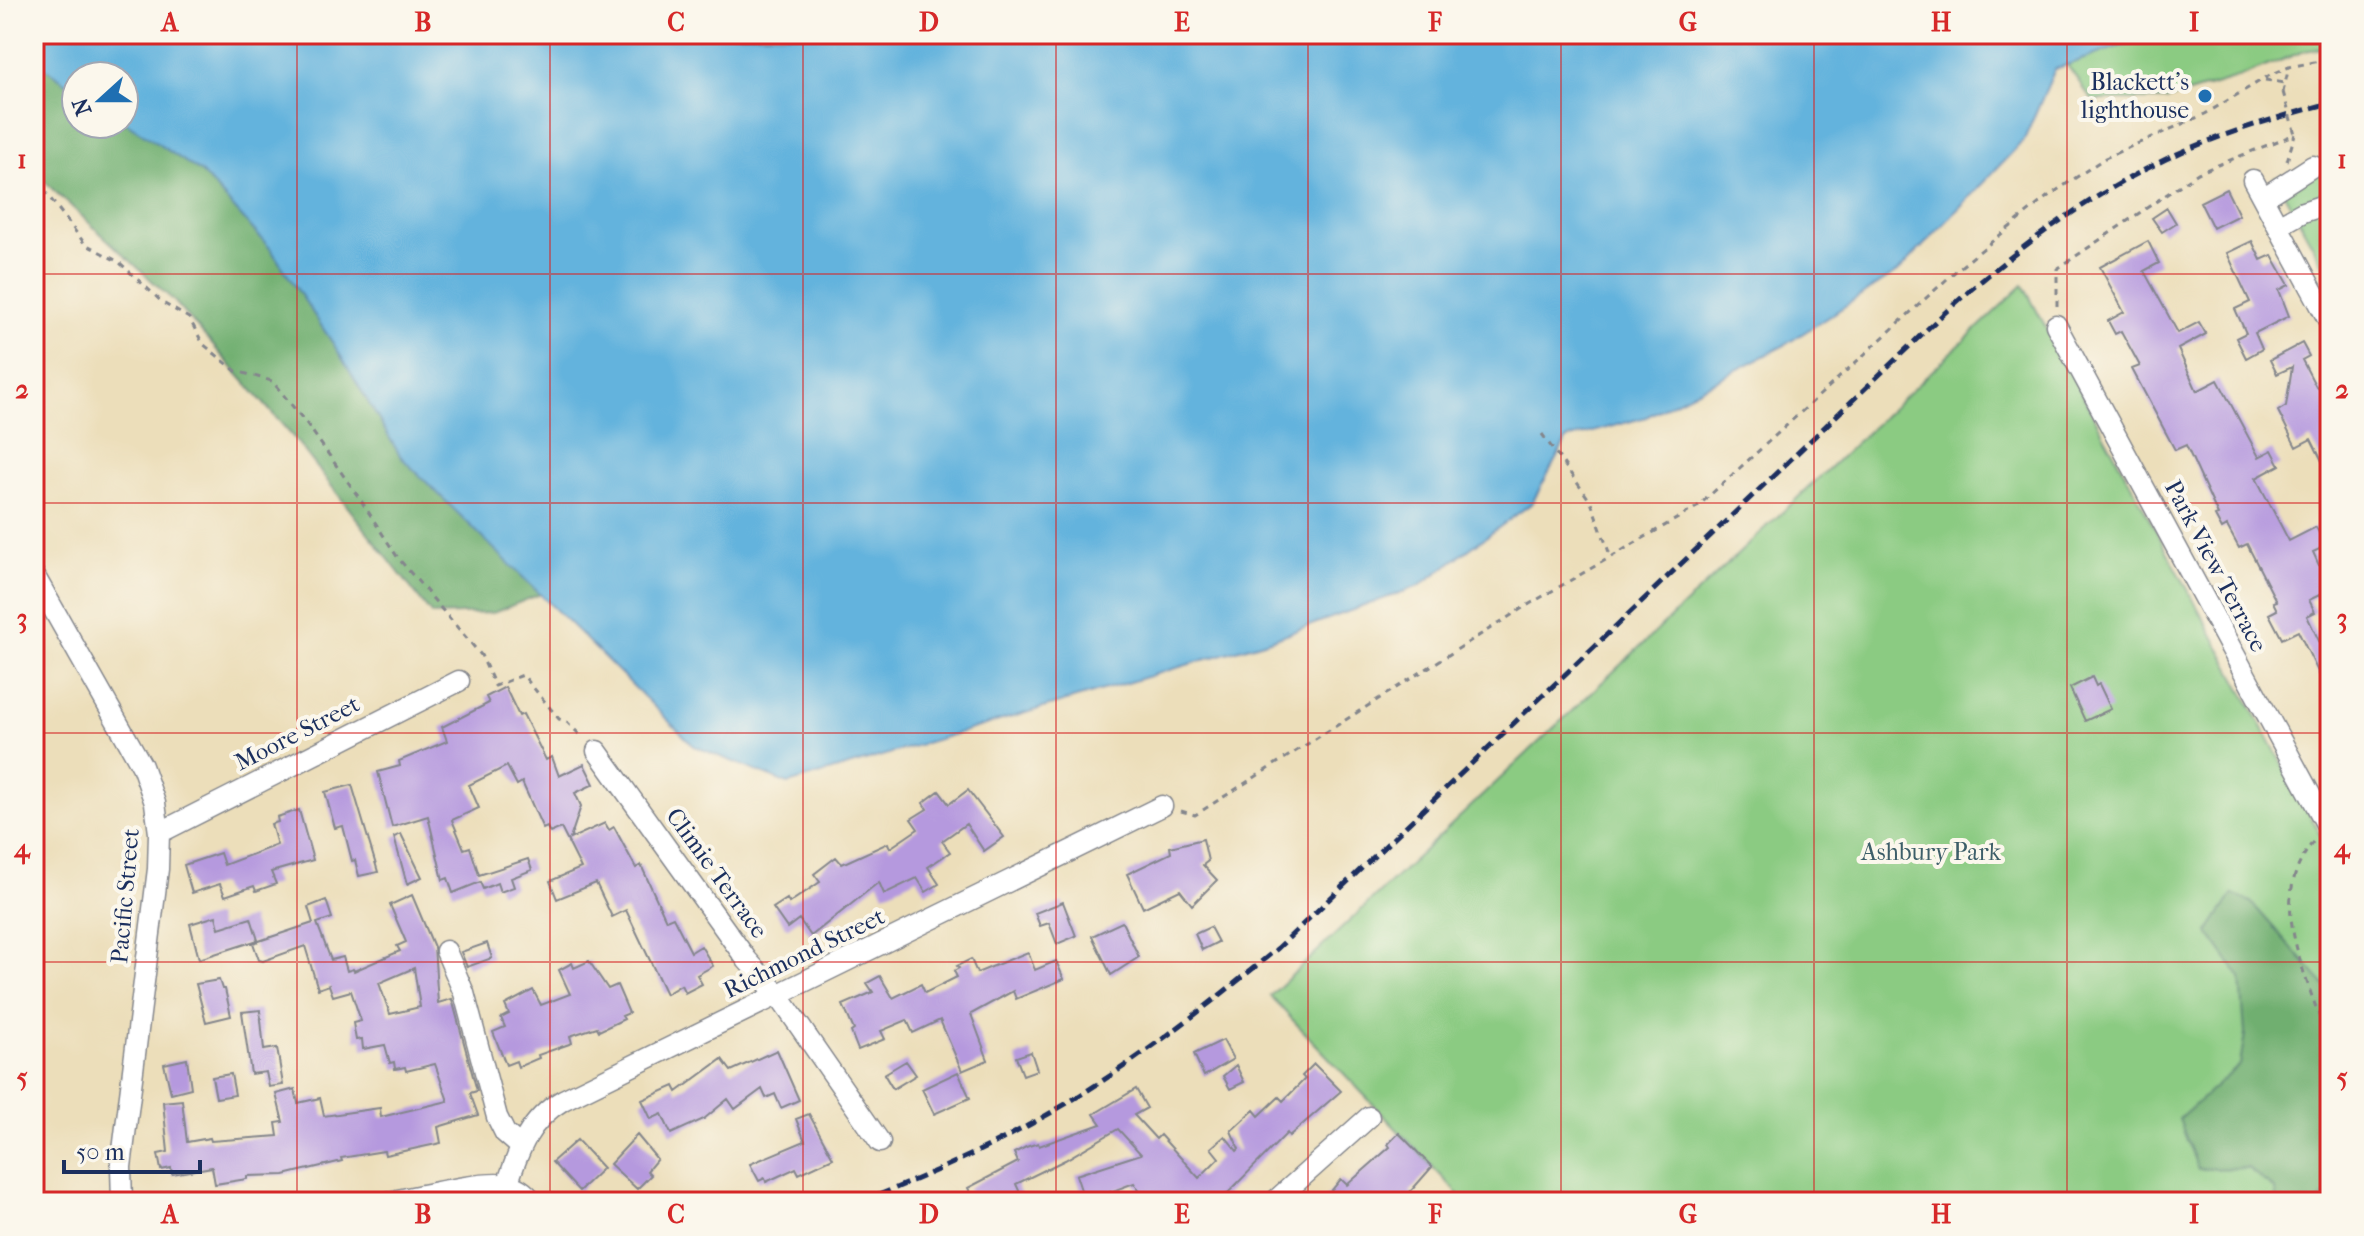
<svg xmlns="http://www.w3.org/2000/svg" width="2364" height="1236" font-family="'IM FELL French Canon',serif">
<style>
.green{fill:#8bcb82;stroke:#537d70;stroke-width:2}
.forest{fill:#70af70;stroke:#466f67;stroke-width:2}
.water{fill:#63b3dd;stroke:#3f719e;stroke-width:2}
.building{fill:#b599de;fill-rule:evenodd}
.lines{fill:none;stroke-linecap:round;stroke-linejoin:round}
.minor-casing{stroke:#84868c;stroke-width:23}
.path{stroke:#84868c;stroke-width:3;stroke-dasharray:6 6;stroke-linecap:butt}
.minor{stroke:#fff;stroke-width:20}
.rail{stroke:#1b2f5e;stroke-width:5;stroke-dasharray:12 6;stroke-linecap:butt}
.path-bridge{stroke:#84868c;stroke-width:3;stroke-dasharray:6 6;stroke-linecap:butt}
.grid{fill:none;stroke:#d62828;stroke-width:2;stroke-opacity:0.55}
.poi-dot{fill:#1f6fb2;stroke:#fbf7ec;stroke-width:3}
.labels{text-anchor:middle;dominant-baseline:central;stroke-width:8;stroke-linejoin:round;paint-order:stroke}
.poi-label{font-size:24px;fill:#1b2f5e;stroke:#fbf7ec;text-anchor:end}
.street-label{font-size:24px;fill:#1b2f5e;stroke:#fbf7ec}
.park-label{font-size:24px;fill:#3d5e69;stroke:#fbf7ec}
.neatline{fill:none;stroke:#d62828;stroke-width:3}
.grid-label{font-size:26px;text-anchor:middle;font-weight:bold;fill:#d62828}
</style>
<rect width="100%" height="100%" fill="#fbf7ec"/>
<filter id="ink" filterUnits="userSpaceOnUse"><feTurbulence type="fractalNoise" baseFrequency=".0125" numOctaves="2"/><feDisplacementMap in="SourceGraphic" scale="16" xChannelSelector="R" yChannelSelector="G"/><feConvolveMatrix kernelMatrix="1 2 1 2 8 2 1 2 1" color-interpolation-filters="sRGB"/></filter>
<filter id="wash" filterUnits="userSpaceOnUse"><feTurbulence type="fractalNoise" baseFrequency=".006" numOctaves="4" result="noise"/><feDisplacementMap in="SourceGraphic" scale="32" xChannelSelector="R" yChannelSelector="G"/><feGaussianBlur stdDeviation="1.8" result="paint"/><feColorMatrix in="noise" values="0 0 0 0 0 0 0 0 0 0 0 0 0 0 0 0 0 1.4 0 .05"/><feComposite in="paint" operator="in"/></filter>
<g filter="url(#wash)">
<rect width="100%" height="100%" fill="#ecdeba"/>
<!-- green -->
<path class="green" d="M2187,34H2330V47L2304,51L2240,77L2166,100H2092L2067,65L2117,47Z
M2330,164V277L2275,177Z
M2023,285L2330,852V1202H1466L1270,996Z"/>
<!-- forest -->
<path class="forest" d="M34,61L76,89V124H124V121L202,173L270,248L336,348L401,457L541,594L493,613L432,615L294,438L175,302L34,172Z
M2233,894L2251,902L2330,991V1191L2318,1202H2277L2275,1190L2248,1168L2198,1169L2179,1119L2240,1065L2245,1034L2241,978L2208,932Z"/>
<!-- water -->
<path class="water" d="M34,34H2187L2117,47L2055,69L2024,140L1899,271L1785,345L1646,417L1567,439L1532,503L1419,586L1267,641L788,784L694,746L401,457L336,348L270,248L202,173L124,121V76H76V89L34,61Z"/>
<g id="blocks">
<!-- building -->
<path class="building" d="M2226,189L2239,215L2213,228L2200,202Z
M2167,208L2176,223L2162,232L2152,218Z
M2148,241L2159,263L2144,271L2178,333L2199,322L2206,334L2178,349L2197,391L2218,380L2259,457L2272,450L2280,465L2256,478L2289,541L2316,527L2326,546L2313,552L2330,590L2309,600L2315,612L2307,616L2320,643L2330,638V696L2298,631L2282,639L2269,614L2277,610L2273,602L2276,601L2247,544L2239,548L2227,526L2222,529L2215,516L2218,515L2186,445L2175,450L2132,369L2140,366L2121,331L2115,334L2108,321L2124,312L2100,267Z
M2252,241L2261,260L2272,255L2289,285L2279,290L2289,316L2255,333L2262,349L2246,358L2236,338L2246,333L2235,309L2250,302L2227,253Z
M2302,343L2309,356L2302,360L2316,387L2318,386L2320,390L2330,385V477L2311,439L2296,447L2278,411L2286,406L2292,367L2277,374L2270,360Z
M2092,677L2096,686L2099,684L2111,709L2085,721L2070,688Z
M505,687L519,716L523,714L546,760L552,757L559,776L584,764L594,784L575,793L581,806L570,839L605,823L609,830L614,827L636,868L641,865L666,920L673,917L691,952L701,946L713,966L697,975L702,984L685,993L681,985L666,994L626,910L612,917L596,883L557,899L550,881L581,868L561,828L550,833L547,827L543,829L522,782L517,785L507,766L469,785L479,808L452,820L464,849L470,847L479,875L528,859L532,870L511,878L514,887L500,892L497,883L483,889L480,882L453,893L448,878L443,880L428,816L392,827L378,772L400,766L399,761L447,741L442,727L489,703L486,697Z
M352,785L378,872L359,876L355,860L352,861L343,826L335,828L325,792Z
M968,790L1004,837L984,851L966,824L942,841L950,852L928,867L939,884L926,892L917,878L884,894L879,882L811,936L799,919L787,928L773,908L787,899L789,903L820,882L814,874L836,857L842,864L888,843L890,848L918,829L911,819L927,809L923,803L939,791L949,804Z
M299,810L313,860L271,872L276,884L256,891L254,886L225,896L220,884L192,893L184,865L220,853L224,865L277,845L271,824L278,822L277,817Z
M401,834L422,877L407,884L394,837Z
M1203,839L1208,861L1203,865L1217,880L1192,905L1180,890L1143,908L1127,874L1171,853L1170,847Z
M412,895L434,947L438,1003L452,999L477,1091L470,1093L478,1115L438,1127L441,1143L385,1155L384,1151L341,1158L342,1161L284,1175L247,1176V1179L215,1184L212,1167L172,1174L171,1168L161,1170L158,1154L168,1152L163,1102L182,1100L187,1142L210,1138L211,1141L278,1136L276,1123L283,1122L276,1094L295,1089L298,1103L320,1098L324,1116L380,1108L381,1117L448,1101L435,1064L406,1071L405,1067L395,1069L394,1062L390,1063L385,1045L363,1049L362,1039L356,1040L353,1023L361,1021L351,991L333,996L329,985L318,989L305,946L263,961L259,960L253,943L313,923L308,907L326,900L332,918L317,923L331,960L343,957L347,971L353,969L354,971L400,951L397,946L406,942L390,905ZM414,968L420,1007L390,1014L379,983Z
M1063,902L1076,936L1057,944L1049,923L1040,926L1035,913Z
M216,916L219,928L251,918L258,940L199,959L190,924Z
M1122,922L1139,957L1111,975L1092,936Z
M1210,927L1218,942L1202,950L1195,934Z
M487,943L492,958L467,967L461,952Z
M1028,952L1035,970L1056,961L1064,979L1016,999L1013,991L971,1014L988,1060L962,1071L940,1020L913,1033L907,1020L881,1031L885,1039L858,1050L851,1032L854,1030L843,1005L873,992L867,983L880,976L893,998L921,984L925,993L957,977L954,971L959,968L957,966L971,959L977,973Z
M589,961L608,989L617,985L629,1013L622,1016L624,1019L599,1031L597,1027L570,1036L572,1043L538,1055L539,1058L518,1067L516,1061L506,1065L493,1032L505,1027L501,1018L509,1014L505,1005L533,990L541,1005L570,994L559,970L572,963L574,968Z
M219,980L222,989H225L231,1016L206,1022L196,984Z
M260,1010L264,1050L277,1048L283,1085L269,1087L266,1072L251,1074L242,1012Z
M1223,1040L1233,1059L1204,1076L1194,1054Z
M777,1050L799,1100L781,1108L775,1094L766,1098L762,1089L735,1109L728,1099L704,1119L671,1134L662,1114L651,1119L642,1100L674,1086L677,1092L722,1059L731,1071Z
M1031,1052L1037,1070L1023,1075L1016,1057Z
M187,1059L191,1088L171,1093L164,1064Z
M906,1061L916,1075L893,1089L884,1074Z
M1314,1064L1341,1091L1289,1136L1287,1133L1219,1202H1147L1134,1183L1110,1192L1114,1202H1085L1076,1175L1141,1154L1118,1129L1065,1160L1016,1184L1021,1195L1007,1202H975L968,1188L1018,1162L1014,1153L1026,1147L1038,1143L1039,1146L1101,1124L1094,1114L1136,1089L1147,1108L1134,1115L1156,1139L1160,1135L1199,1178L1219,1158L1211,1148L1225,1136L1237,1151L1239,1149L1231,1131L1254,1110L1259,1116L1279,1097L1283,1101L1305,1079L1302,1076Z
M1236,1065L1244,1082L1230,1089L1223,1076Z
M958,1072L970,1098L934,1114L922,1089Z
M231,1074L235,1095L216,1098L212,1077Z
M809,1114L833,1158L799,1174L796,1168L766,1182L765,1178L759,1181L750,1164L805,1141L796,1119Z
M1399,1133L1432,1167L1410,1192L1420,1202H1322L1341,1179L1347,1185L1390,1147L1388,1144Z
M637,1135L657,1159L647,1171L651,1175L637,1189L610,1164Z
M577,1140L603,1168L579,1191L552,1162Z"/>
</g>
</g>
<g filter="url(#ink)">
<use href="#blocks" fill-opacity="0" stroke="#84868c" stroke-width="2"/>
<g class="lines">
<!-- minor casing -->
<g class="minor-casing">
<path id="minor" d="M2253,180L2330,323
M2263,198L2313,166
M2278,226L2303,212L2330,203
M2056,325L2330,831
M34,575L142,766L155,803L159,833L158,869L121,1167L122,1202
M597,751L747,960L778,995L880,1142
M159,833L459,681
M446,951L464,993L497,1117L505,1133L520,1146
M507,1185C519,1149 529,1120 563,1100L1162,806
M388,1202C416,1197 482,1180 507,1185C518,1186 527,1194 533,1202
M1274,1202L1369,1117"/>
</g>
<!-- path -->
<path class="path" d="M2265,80L2285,83
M2283,92L2289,67
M2287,161L2295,134
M34,183L43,189L85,244L119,262L163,303L189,318L203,344L236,371L272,381L307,424L360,499L398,558L481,655L495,686L523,675L559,719L567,722L583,738
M2057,306V269L2198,173L2295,134
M1542,434L1591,502L1610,555
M1181,811L1195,815L1521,609L1697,507L1958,269L2047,197L2105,158L2205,114L2270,75L2289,67L2330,59
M2313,842C2280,884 2289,926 2304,973C2312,996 2318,1017 2330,1037"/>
<!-- minor -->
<use href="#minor" class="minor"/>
<!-- rail -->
<path class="rail" d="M862,1202C918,1179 975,1155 1029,1125C1119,1076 1199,1013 1278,948L1940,317C2006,257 2077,203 2158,163C2213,136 2271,119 2330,103"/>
<!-- path-bridge -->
<path class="path-bridge" d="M2283,92L2295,134"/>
</g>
</g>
<!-- grid -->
<path class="grid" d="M297,34V1202M550,34V1202M803,34V1202M1056,34V1202M1308,34V1202M1561,34V1202M1814,34V1202M2067,34V1202M34,274H2330M34,503H2330M34,733H2330M34,962H2330"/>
<!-- markers -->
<circle class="poi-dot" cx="2205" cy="96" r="8"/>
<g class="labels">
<!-- poi labels -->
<g class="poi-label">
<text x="2189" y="82">Blackett's<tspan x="2189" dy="28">lighthouse</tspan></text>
</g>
<!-- street labels -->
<g class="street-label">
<text transform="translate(2216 566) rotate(62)">Park View Terrace</text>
<text transform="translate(297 733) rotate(-27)">Moore Street</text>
<text transform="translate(717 873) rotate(54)">Climie Terrace</text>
<text transform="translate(125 896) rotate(-85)">Pacific Street</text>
<text transform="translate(804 953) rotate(-26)">Richmond Street</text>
</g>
<!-- park labels -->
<g class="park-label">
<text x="1931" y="852">Ashbury Park</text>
</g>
</g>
<!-- margin -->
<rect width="2364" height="1236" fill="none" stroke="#fbf7ec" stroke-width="88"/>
<!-- north arrow -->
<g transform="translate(100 100) rotate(249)"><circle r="38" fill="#fbf7ec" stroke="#a1a7b3" stroke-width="2"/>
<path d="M0-6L14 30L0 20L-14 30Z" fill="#1f6fb2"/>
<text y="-12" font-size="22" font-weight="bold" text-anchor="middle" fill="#1b2f5e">N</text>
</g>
<!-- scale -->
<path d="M64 1160v12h136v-12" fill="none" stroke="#1b2f5e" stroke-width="4"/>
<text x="76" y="1160" font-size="24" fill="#1b2f5e" stroke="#fbf7ec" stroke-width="6" paint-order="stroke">50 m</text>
<rect x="44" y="44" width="2276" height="1148" class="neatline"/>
<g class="grid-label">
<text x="170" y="31">A</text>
<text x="423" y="31">B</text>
<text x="676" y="31">C</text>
<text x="929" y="31">D</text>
<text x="1182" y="31">E</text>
<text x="1435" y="31">F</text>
<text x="1688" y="31">G</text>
<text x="1941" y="31">H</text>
<text x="2194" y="31">I</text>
<text x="22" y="168">1</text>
<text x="2342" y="168">1</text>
<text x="22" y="398">2</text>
<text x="2342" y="398">2</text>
<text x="22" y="627">3</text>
<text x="2342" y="627">3</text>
<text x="22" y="857">4</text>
<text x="2342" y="857">4</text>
<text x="22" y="1086">5</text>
<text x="2342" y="1086">5</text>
<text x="170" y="1223">A</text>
<text x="423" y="1223">B</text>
<text x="676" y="1223">C</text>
<text x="929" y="1223">D</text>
<text x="1182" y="1223">E</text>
<text x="1435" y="1223">F</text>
<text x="1688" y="1223">G</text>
<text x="1941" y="1223">H</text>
<text x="2194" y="1223">I</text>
</g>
</svg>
